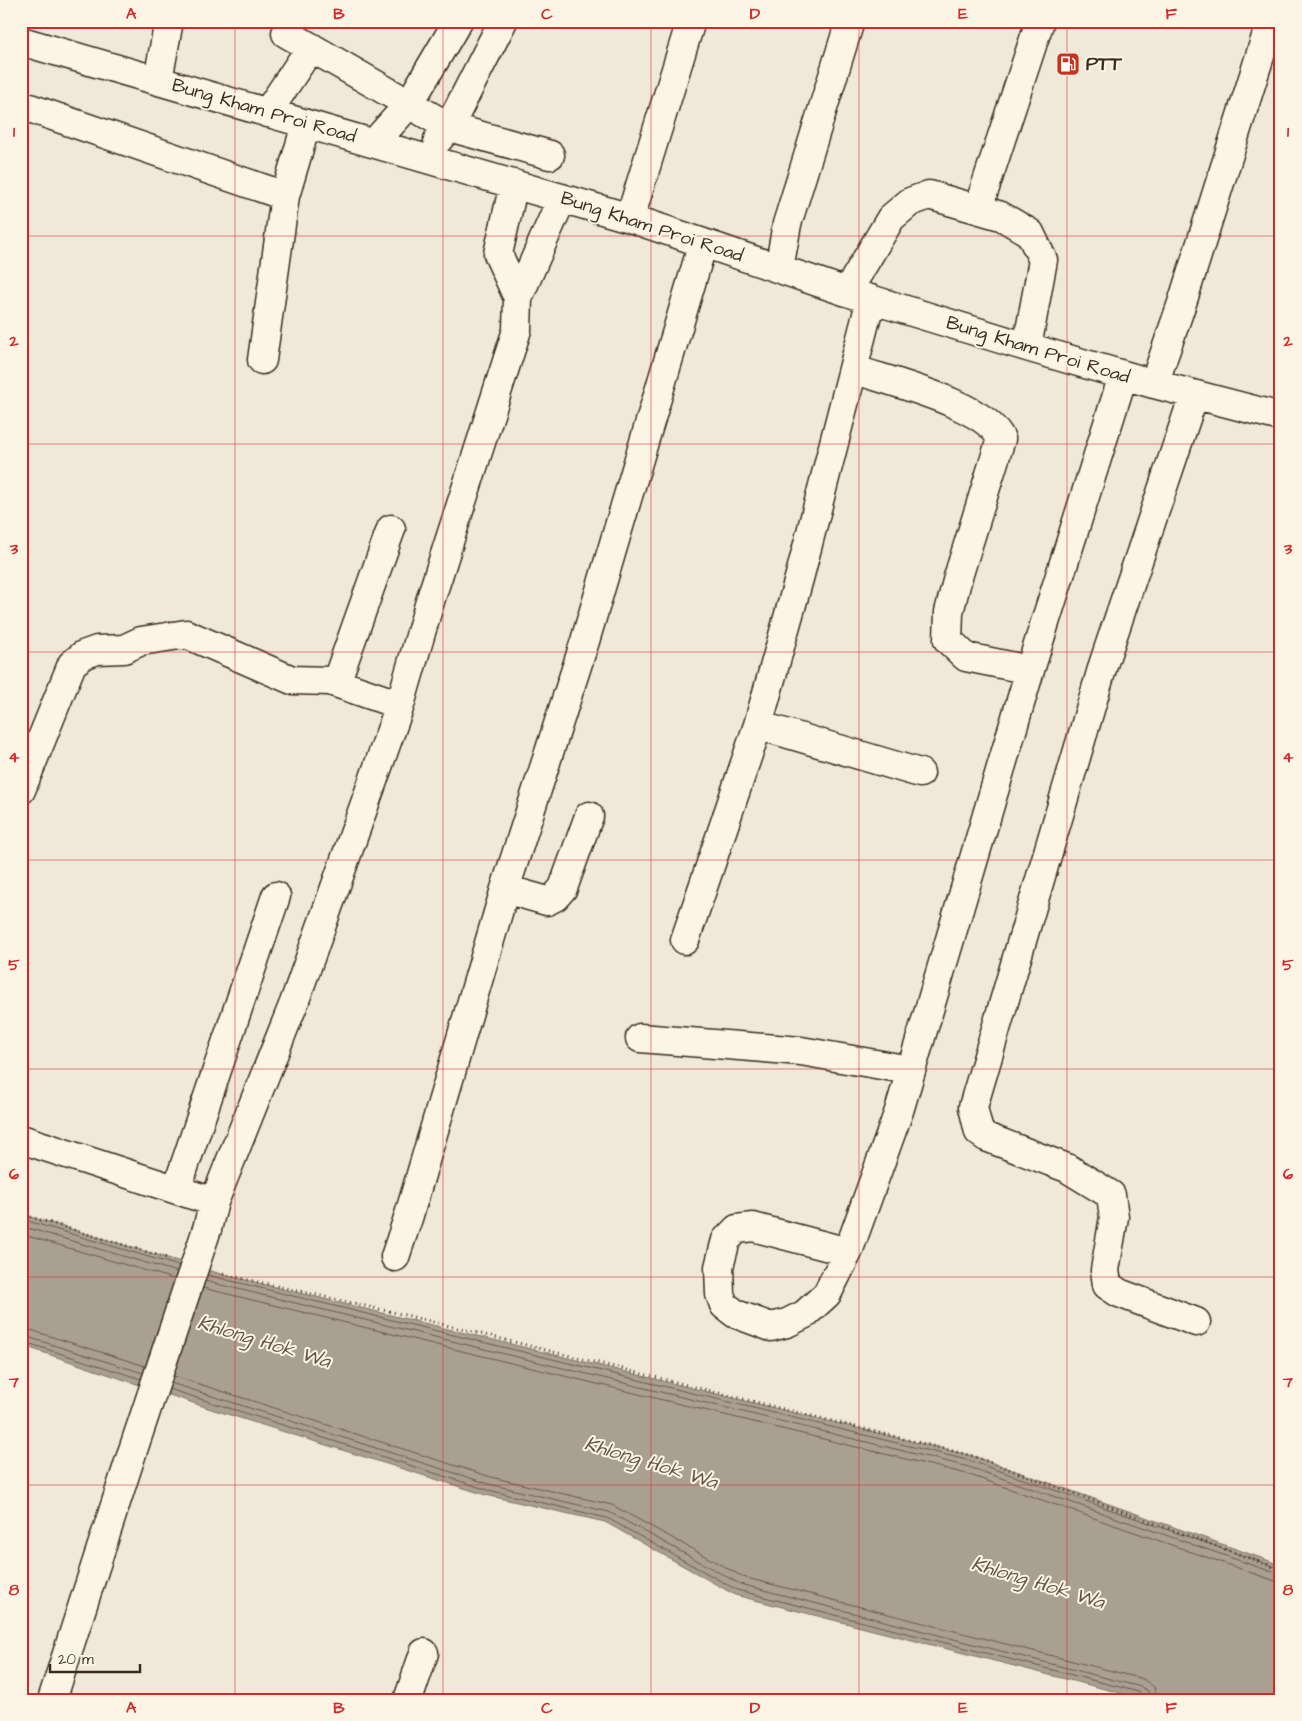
<svg xmlns="http://www.w3.org/2000/svg" width="1302" height="1721" font-family="'Architects Daughter',sans-serif">
<style>
.water{fill:#aaa091;stroke:#7e7163}
.lines{fill:none;stroke-linecap:round;stroke-linejoin:round}
.shore{stroke:#67594c;stroke-width:1}
.minor-casing{stroke:#3b2a1e;stroke-width:31}
.path{stroke:#3b2a1e;stroke-width:3;stroke-dasharray:1 4;stroke-linecap:butt}
.minor{stroke:#fcf5e5;stroke-width:28}
.minor-bridge-casing{stroke:#3b2a1e;stroke-width:31;stroke-linecap:butt}
.minor-bridge{stroke:#fcf5e5;stroke-width:28}
.grid{fill:none;stroke:#d62828;stroke-width:1;stroke-opacity:0.55}
.labels{text-anchor:middle;dominant-baseline:central;stroke-width:4;stroke-linejoin:round;paint-order:stroke}
.poi-label{font-size:19px;font-weight:bold;fill:#3b2a1e;stroke:#fcf5e5;text-anchor:start}
.street-label{font-size:19px;fill:#3b2a1e;stroke:#fcf5e5}
.water-label{font-size:20px;font-style:italic;fill:#625346;stroke:#fcf5e5}
.neatline{fill:none;stroke:#d62828;stroke-width:2}
.grid-label{font-size:16px;text-anchor:middle;font-weight:bold;fill:#d62828}
</style>
<rect width="100%" height="100%" fill="#f0e9d9"/>
<filter id="ink" filterUnits="userSpaceOnUse"><feTurbulence type="fractalNoise" baseFrequency=".02" numOctaves="2"/><feDisplacementMap in="SourceGraphic" scale="10" xChannelSelector="R" yChannelSelector="G"/><feConvolveMatrix kernelMatrix="1 2 1 2 8 2 1 2 1" color-interpolation-filters="sRGB"/></filter>
<g filter="url(#ink)">
<!-- water -->
<path class="water" d="M21,1214L221,1274L973,1456L1281,1565V1700H1148L735,1595L605,1522L486,1495L211,1409L21,1345Z"/>
<g class="lines">
<!-- shore -->
<path class="shore" d="M21,1219L179,1266
M21,1226L177,1272
M21,1234L174,1279
M207,1275L971,1461L1281,1569
M205,1281L969,1467L1281,1575
M203,1288L967,1474L1281,1583
M21,1327L145,1366
M21,1335L143,1373
M21,1341L141,1379
M174,1376L491,1477L612,1505L743,1577L1143,1679L1154,1687L1157,1700
M171,1383L489,1484L609,1512L740,1584L1141,1687L1148,1691L1150,1700
M169,1389L488,1490L607,1518L737,1590L1139,1692L1144,1700"/>
<!-- minor casing -->
<g class="minor-casing">
<path id="minor" d="M286,33L449,127L550,155
M21,41L630,218L847,292L1027,347L1154,384L1281,417
M158,80L169,21
M21,105L285,196
M267,113L311,47
M438,140L449,127L503,21
M374,143L409,104L458,21
M514,184L498,254L518,298
M978,209L1040,21
M630,218L691,21
M779,269L787,224L850,21
M847,292L891,218L910,202L929,195L1001,216L1030,233L1043,260L1027,347
M262,360L285,196L306,125
M853,369C890,382 985,404 1001,439L958,577L949,612L948,640L966,657L1030,670
M1154,384L1182,303L1271,21
M1194,395L1104,662L973,1107L979,1132L986,1137L1067,1168L1111,1195L1114,1217L1105,1270L1107,1285L1119,1293L1196,1322
M336,683L391,529
M758,725L920,773
M21,790L72,664L83,655L97,650L124,649L141,641L186,634L292,680L330,681L400,705
M505,889L547,901L555,897L563,888L589,816
M685,940L758,725L800,575L871,299
M640,1038L801,1051L910,1070
M21,1139L214,1202
M177,1188L276,896
M207,1229L214,1202L294,1003L400,705L431,598L517,330L518,298L562,198
M848,1252L753,1227L737,1229L726,1240L719,1267L720,1294L724,1305L736,1314L771,1327L787,1323L805,1314L827,1294L848,1252L899,1111L1030,670L1123,376
M395,1257L409,1215L505,889L585,641L703,243
M52,1700L132,1453
M408,1700L424,1653"/>
</g>
<!-- path -->
<path class="path" d="M21,1214L167,1258
M223,1274L401,1314L973,1456L1281,1570"/>
<!-- minor -->
<use href="#minor" class="minor"/>
<!-- minor-bridge casing -->
<g class="minor-bridge-casing">
<path id="minor-bridge" d="M132,1453L207,1229"/>
</g>
<!-- minor-bridge -->
<use href="#minor-bridge" class="minor-bridge"/>
</g>
</g>
<!-- grid -->
<path class="grid" d="M235,21V1700M443,21V1700M651,21V1700M859,21V1700M1067,21V1700M21,236H1281M21,444H1281M21,652H1281M21,860H1281M21,1069H1281M21,1277H1281M21,1485H1281"/>
<!-- icons -->
<defs>
<g id="fuel-square" transform="scale(1.25)"><rect x="-9" y="-9" width="18" height="18" rx="4" fill="#c8321e" stroke="#fcf5e5"/><path d="M-5.5-6h7V0h2V4h1.3V-2.5L3-4.5l.8-.8L6-3V5H2.5V1h-1V6h-7ZM-4.2-4.7v3.2H.2V-4.7Z" fill="#fff"/></g>
</defs>
<g fill-rule="evenodd">
<use href="#fuel-square" x="1068" y="64"/>
</g>
<g class="labels">
<!-- poi labels -->
<g class="poi-label">
<text x="1086" y="64">PTT</text>
</g>
<!-- street labels -->
<g class="street-label">
<text transform="translate(264 111) rotate(16)">Bung Kham Proi Road</text>
<text transform="translate(652 227) rotate(18)">Bung Kham Proi Road</text>
<text transform="translate(1038 350) rotate(17)">Bung Kham Proi Road</text>
</g>
<!-- water labels -->
<g class="water-label">
<text transform="translate(264 1342) rotate(17)">Khlong Hok Wa</text>
<text transform="translate(651 1463) rotate(17)">Khlong Hok Wa</text>
<text transform="translate(1038 1583) rotate(17)">Khlong Hok Wa</text>
</g>
</g>
<!-- margin -->
<rect width="1302" height="1721" fill="none" stroke="#fcf5e5" stroke-width="55"/>
<!-- scale -->
<path d="M50 1664v8h90v-8" fill="none" stroke="#3b2a1e" stroke-width="2.5"/>
<text x="58" y="1664" font-size="15" fill="#3b2a1e" stroke="#fcf5e5" stroke-width="4" paint-order="stroke">20 m</text>
<rect x="28" y="28" width="1246" height="1666" class="neatline"/>
<g class="grid-label">
<text x="131" y="19">A</text>
<text x="339" y="19">B</text>
<text x="547" y="19">C</text>
<text x="755" y="19">D</text>
<text x="963" y="19">E</text>
<text x="1171" y="19">F</text>
<text x="14" y="137">1</text>
<text x="1288" y="137">1</text>
<text x="14" y="346">2</text>
<text x="1288" y="346">2</text>
<text x="14" y="554">3</text>
<text x="1288" y="554">3</text>
<text x="14" y="762">4</text>
<text x="1288" y="762">4</text>
<text x="14" y="970">5</text>
<text x="1288" y="970">5</text>
<text x="14" y="1179">6</text>
<text x="1288" y="1179">6</text>
<text x="14" y="1387">7</text>
<text x="1288" y="1387">7</text>
<text x="14" y="1595">8</text>
<text x="1288" y="1595">8</text>
<text x="131" y="1713">A</text>
<text x="339" y="1713">B</text>
<text x="547" y="1713">C</text>
<text x="755" y="1713">D</text>
<text x="963" y="1713">E</text>
<text x="1171" y="1713">F</text>
</g>
</svg>
